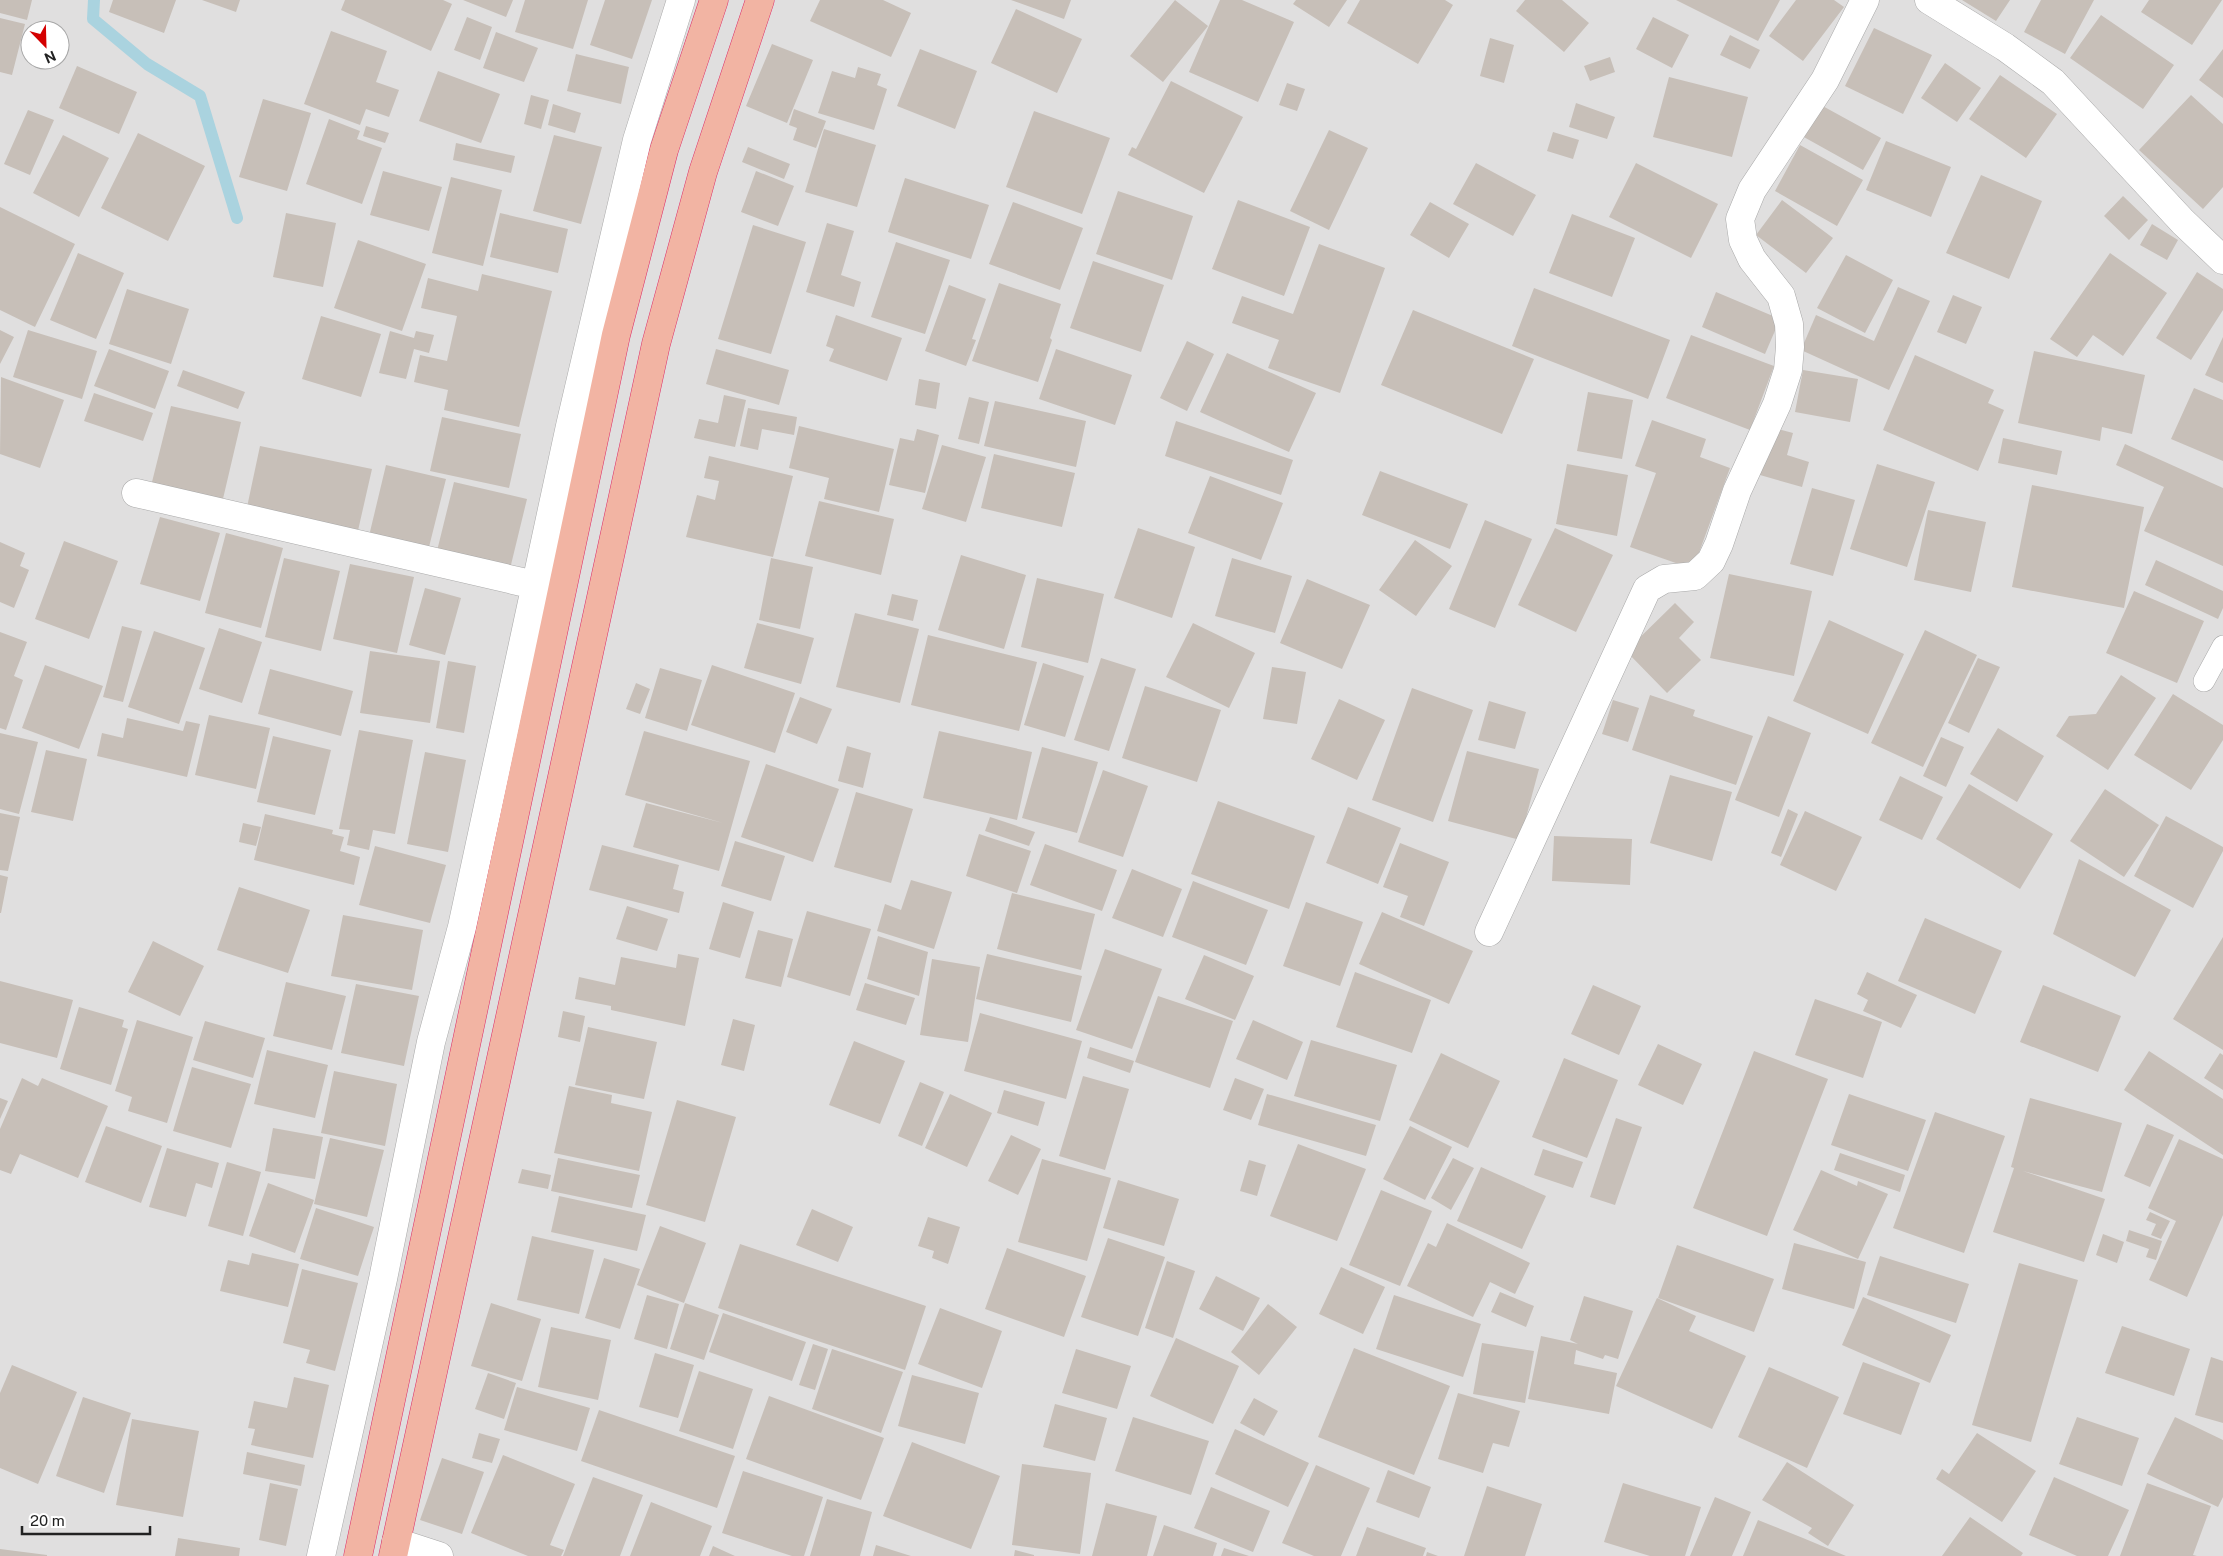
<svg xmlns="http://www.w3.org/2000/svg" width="2223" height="1556" font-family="'Public Sans',sans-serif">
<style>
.residential{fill:#e0dfdf;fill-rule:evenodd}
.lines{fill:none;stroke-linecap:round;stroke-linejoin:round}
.stream{stroke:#aad3df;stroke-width:12}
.building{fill:#c7bfb8}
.service-casing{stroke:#a9a9a9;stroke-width:22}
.minor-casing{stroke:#a9a9a9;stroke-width:29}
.trunk-casing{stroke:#dc2a67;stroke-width:29}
.service{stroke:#fff;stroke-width:21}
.minor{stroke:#fff;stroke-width:28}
.trunk{stroke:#f2b4a3;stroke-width:28}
</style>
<rect width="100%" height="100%" fill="#f2efe9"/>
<!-- residential -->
<path class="residential" d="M0,0H2223V1556H0ZM30,30H60V60H30Z"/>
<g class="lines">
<!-- stream -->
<path class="stream" d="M94,0L93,19L147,64L200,96L237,218"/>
</g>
<!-- building -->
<path class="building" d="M0,0H32L27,20L0,13Z
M113,0H176L164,33L109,12Z
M202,0H240L236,12Z
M345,0H443L452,4L431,51L341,10Z
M463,0H513L506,17Z
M525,0H588L573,49L515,32Z
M605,0H652L632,59L590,45Z
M820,0H883L911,13L891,57L810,21Z
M1011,0H1071L1064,19Z
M1175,0L1208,26L1163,82L1130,56Z
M1220,0H1242L1294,22L1258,102L1189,72Z
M1296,0H1347L1329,27L1293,4Z
M1360,0H1445L1453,5L1418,64L1347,23Z
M1525,0H1562L1589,23L1564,52L1516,11Z
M1676,0H1780L1758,41Z
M1796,0H1834L1844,7L1803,61L1769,36Z
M1962,0H2010L1996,21Z
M2041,0H2094L2065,54L2024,32Z
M2149,0H2222L2192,45L2141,12Z
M1016,9L1082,39L1057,93L991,63Z
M2101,15L2174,65L2143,109L2070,58Z
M467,17L492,27L480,60L454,50Z
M1653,17L1689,35L1672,68L1636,49Z
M0,18L25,24L12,75L0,72Z
M1874,28L1932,55L1903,114L1845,86Z
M331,31L387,51L376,82L399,90L389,117L366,109L360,125L304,104Z
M496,32L538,48L524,82L483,68Z
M1730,35L1760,50L1750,69L1720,55Z
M1490,38L1514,45L1504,83L1480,76Z
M772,44L813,60L787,123L746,106Z
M920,49L977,71L955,129L897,106Z
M2223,49V98L2199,80Z
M576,54L629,67L621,104L567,91Z
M1610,57L1615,72L1590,81L1584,66Z
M1945,63L1981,88L1957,122L1921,98Z
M77,66L137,92L119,134L59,108Z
M858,67L881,74L877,85L887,89L874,130L818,113L832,71L855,78Z
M438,71L500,94L481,143L419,121Z
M2000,75L2057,114L2026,158L1969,119Z
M1669,77L1748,97L1732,157L1653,137Z
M1171,81L1243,117L1204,193L1128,155L1132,147L1136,149Z
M1287,83L1305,89L1297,111L1279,105Z
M531,95L549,100L541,129L524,124Z
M2191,95L2223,124V187L2203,209L2139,150Z
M263,99L311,113L287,191L239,177Z
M1576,103L1615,117L1607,139L1569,127Z
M553,104L581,113L575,133L548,125Z
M1819,104L1881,138L1863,170L1802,136Z
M794,109L826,121L816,148L793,140L797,128L789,125Z
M28,110L54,120L30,175L4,164Z
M1034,111L1110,138L1082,214L1006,187Z
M329,119L360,131L357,139L382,148L362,204L306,184Z
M366,126L389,133L385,143L363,136Z
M824,129L876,145L857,207L805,192Z
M1329,130L1368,148L1329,230L1290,211Z
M1553,132L1579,140L1573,159L1547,151Z
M138,133L205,166L168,241L101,208Z
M63,135L109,158L79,217L33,193Z
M554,135L602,147L581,224L533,211Z
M1886,141L1951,167L1931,217L1866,190Z
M456,143L515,156L511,173L453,160Z
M1800,145L1863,180L1837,226L1775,191Z
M748,147L790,164L784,179L742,162Z
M1476,163L1536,195L1513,236L1453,204Z
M1636,163L1718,204L1691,258L1609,217Z
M383,171L442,187L429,231L370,215Z
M756,171L794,186L778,226L741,212Z
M1981,175L2042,201L2009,279L1946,253Z
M451,177L502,190L483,266L432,253Z
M905,178L989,205L971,259L888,232Z
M1118,191L1193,216L1172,280L1096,254Z
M2123,196L2148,220L2129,240L2104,216Z
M1238,200L1310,227L1284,296L1212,269Z
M1782,200L1833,238L1806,273L1756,235Z
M1013,202L1083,228L1060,290L989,264Z
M1430,202L1469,224L1449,258L1410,235Z
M0,207L75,244L35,327L0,310Z
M286,213L336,223L323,287L273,277Z
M500,213L568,229L558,273L490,257Z
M1572,214L1635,238L1612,297L1549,273Z
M827,223L854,231L841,275L861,282L854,307L806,292Z
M2152,224L2178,240L2167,260L2140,245Z
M753,225L806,242L771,354L718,339Z
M358,240L426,264L402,331L334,308Z
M896,242L950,260L925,334L871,317Z
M1319,244L1385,268L1340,393L1268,368L1279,340L1232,323L1242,296L1293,314Z
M78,253L124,273L96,339L50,320Z
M2110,253L2167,293L2123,356L2093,335L2077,357L2050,339Z
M1846,255L1893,280L1865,333L1817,308Z
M1093,261L1164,285L1141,352L1070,328Z
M2197,272L2223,289V310L2191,360L2156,338Z
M482,274L552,291L519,427L444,410L448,390L414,382L420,355L447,361L457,316L421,308L428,278L478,291Z
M999,283L1061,304L1050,338L1052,340L1038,382L972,361Z
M949,285L986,299L972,339L976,340L966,366L925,351Z
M1898,287L1930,301L1889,390L1801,350L1816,315L1874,341Z
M1534,288L1670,340L1648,399L1512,346Z
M127,289L189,309L171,364L109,344Z
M1716,292L1780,319L1765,354L1702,327Z
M1953,295L1982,307L1966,344L1937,332Z
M1413,310L1534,359L1502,434L1381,385Z
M836,315L902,338L887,381L829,361L834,349L826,346Z
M321,316L381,334L361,397L302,379Z
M0,330L14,337L0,364Z
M28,330L97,351L82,399L13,377Z
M390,331L414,338L416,331L434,335L429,353L414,349L406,379L379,373Z
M1691,335L1774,366L1750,430L1666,398Z
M2223,337V383L2205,375Z
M1187,341L1214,354L1187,411L1160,398Z
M109,349L169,371L155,409L94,386Z
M716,349L789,370L779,405L706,384Z
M1056,349L1132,375L1115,425L1039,399Z
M2034,351L2145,375L2132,434L2102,427L2100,441L2018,423Z
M1227,353L1316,393L1289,452L1200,412Z
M1915,355L1994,390L1988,403L2004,410L1978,471L1883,430Z
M183,370L245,392L238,409L177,386Z
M1803,370L1858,379L1850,422L1795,412Z
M1,377L64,400L40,468L0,454Z
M919,379L940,383L936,409L915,405Z
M2194,388L2223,400V461L2171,439Z
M1588,392L1633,400L1622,459L1577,451Z
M94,393L153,413L143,441L84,421Z
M724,395L746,400L735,447L694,438L699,419L718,423Z
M969,397L989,402L979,444L958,439Z
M995,401L1086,421L1076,467L984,446Z
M171,406L241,422L222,503L151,486Z
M748,408L797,417L794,435L762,429L758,450L740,446Z
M442,417L521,434L509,488L430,471Z
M1652,420L1706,439L1700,457L1730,468L1693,569L1630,547L1656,473L1635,466Z
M1176,421L1293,460L1281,495L1165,456Z
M799,426L894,449L879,512L824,499L829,478L789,468Z
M1774,428L1793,433L1787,455L1809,462L1802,487L1760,475Z
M917,429L939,435L925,493L889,485L900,438L914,441Z
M2003,438L2062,451L2057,475L1998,463Z
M2125,444L2223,488V566L2144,531L2164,487L2116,465Z
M942,445L986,457L966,522L922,509Z
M260,446L372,469L357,535L246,512Z
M994,454L1075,473L1062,527L981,508Z
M709,456L793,476L773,557L686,537L697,495L715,500L719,481L704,478Z
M1567,464L1628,475L1617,536L1556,524Z
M1877,464L1935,482L1907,567L1850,549Z
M386,465L446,479L428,551L369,536Z
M1380,471L1468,504L1450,549L1362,515Z
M1210,476L1283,503L1261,560L1188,533Z
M454,482L527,499L509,573L436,555Z
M2032,485L2144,507L2124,608L2012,587Z
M1812,488L1855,500L1833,576L1790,564Z
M819,501L894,519L881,575L805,556Z
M1928,510L1986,522L1971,592L1914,580Z
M160,517L220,533L200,601L140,584Z
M1485,520L1532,539L1495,628L1449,609Z
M1138,528L1195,547L1172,618L1114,598Z
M1555,528L1613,555L1576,632L1518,605Z
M226,533L283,548L261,628L205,613Z
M1415,540L1452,566L1416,616L1379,590Z
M64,541L118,561L89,639L35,619Z
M0,542L25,553L20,566L29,570L14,608L0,602Z
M961,555L1026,575L1004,649L938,630Z
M284,558L340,571L321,651L265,637Z
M771,558L813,567L800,629L759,620Z
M1232,558L1292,576L1275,633L1215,616Z
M2156,560L2223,591V608L2218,619L2145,585Z
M350,564L414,577L397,653L333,639Z
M1729,574L1812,591L1794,676L1710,658Z
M1037,578L1104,594L1088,663L1021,647Z
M1307,579L1370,605L1342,669L1280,643Z
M425,588L461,598L445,655L409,645Z
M2134,591L2204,621L2177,683L2106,653Z
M892,594L918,600L913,621L887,615Z
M1675,603L1694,622L1679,638L1701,660L1667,693L1626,651Z
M855,613L919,629L900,703L836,687Z
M1829,620L1904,654L1868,734L1793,701Z
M757,623L814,638L801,684L744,668Z
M1193,623L1255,653L1229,708L1166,677Z
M122,626L142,631L123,702L103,697Z
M219,628L262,642L242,703L199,689Z
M1925,630L1977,655L1923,767L1871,743Z
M154,631L205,648L179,724L128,707Z
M0,632L27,642L14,676L23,680L6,730L0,728Z
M928,635L1037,662L1019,731L911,705Z
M370,651L440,661L430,723L360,713Z
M1101,658L1136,669L1109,751L1074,740Z
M1978,658L2000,667L1969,733L1948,723Z
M448,661L476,666L464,733L436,728Z
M1043,663L1084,676L1065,737L1024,725Z
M45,665L103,686L79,749L22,728Z
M712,665L795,693L775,753L691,725Z
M1272,667L1306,672L1297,724L1263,719Z
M660,668L702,680L687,731L645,718Z
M270,669L353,691L341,736L258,714Z
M2121,675L2156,698L2108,770L2056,736L2069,716L2096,714Z
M636,683L650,689L640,714L626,709Z
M1145,686L1221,710L1197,782L1122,758Z
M1412,688L1473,710L1433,822L1372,800Z
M2173,694L2223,725V740L2191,790L2134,755Z
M1650,695L1695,710L1693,716L1753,736L1736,785L1632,750Z
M800,697L832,709L817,744L786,732Z
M1339,699L1385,720L1357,780L1311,759Z
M1613,700L1639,708L1628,742L1602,734Z
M1489,701L1526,712L1515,749L1478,740Z
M209,715L270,728L256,789L195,775Z
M1768,716L1811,733L1779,817L1735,800Z
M127,718L183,731L186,721L200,724L187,777L97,756L102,733L123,738Z
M1998,728L2044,756L2017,802L1970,774Z
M359,730L413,740L395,834L373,830L369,850L347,845L350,830L339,829Z
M644,731L750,761L719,871L633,847L646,803L723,823L625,795Z
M939,731L1032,752L1017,820L923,798Z
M0,733L38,742L19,814L0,809Z
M273,736L331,750L315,815L257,802Z
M1941,737L1964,747L1946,787L1923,776Z
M847,746L871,753L863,788L838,781Z
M1042,747L1098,762L1077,833L1022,818Z
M46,750L87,759L73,821L31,812Z
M1467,751L1539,769L1520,840L1448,821Z
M425,752L466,760L448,852L407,844Z
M766,764L839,789L813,862L741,837Z
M1103,770L1148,786L1123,857L1078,842Z
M1670,775L1732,792L1712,861L1650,843Z
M1900,776L1943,797L1922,840L1879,820Z
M1969,784L2053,834L2020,889L1936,839Z
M2105,789L2159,825L2124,877L2070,841Z
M856,792L913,809L891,883L834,867Z
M1218,801L1315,836L1289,909L1191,874Z
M1348,807L1401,828L1378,884L1326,863Z
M1788,809L1798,814L1781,857L1771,853Z
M1805,811L1862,837L1836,891L1780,865Z
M0,813L20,817L8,871L0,870Z
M265,814L333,830L332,834L344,837L340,851L360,857L354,885L254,860Z
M2166,816L2223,847V851L2193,908L2134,876Z
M990,817L1035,832L1029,846L985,831Z
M243,823L261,827L256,846L239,842Z
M979,834L1031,851L1017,893L966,876Z
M1554,836L1632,839L1630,885L1552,881Z
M735,841L785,856L771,901L721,886Z
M1400,843L1449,862L1424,926L1400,917L1408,896L1383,887Z
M1045,844L1117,870L1102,911L1030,885Z
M602,845L679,865L673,889L684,892L679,913L589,890Z
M375,846L446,865L430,923L359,905Z
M2079,859L2171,910L2135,977L2053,934Z
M1132,869L1182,889L1163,937L1112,918Z
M0,875L8,877L1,913H0Z
M911,880L952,892L934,949L877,931L885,904L901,910Z
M1193,881L1268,910L1246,965L1172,937Z
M239,887L310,910L288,973L217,950Z
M1012,893L1095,914L1081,970L997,949Z
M723,902L754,912L740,958L709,949Z
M1306,902L1363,922L1340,986L1283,966Z
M627,906L668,919L657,951L616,939Z
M807,911L871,929L850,996L787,977Z
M1382,912L1473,951L1449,1004L1359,964Z
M343,915L423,930L412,990L331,976Z
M1925,918L2002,951L1975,1014L1898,981Z
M758,930L793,939L781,987L745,978Z
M878,936L928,952L919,996L867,979Z
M2223,937V1050L2173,1019Z
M153,941L204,966L180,1016L128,992Z
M1105,949L1162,969L1132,1049L1076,1030Z
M678,954L699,958L685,1026L611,1010V1006L575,999L579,977L615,985L621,957L676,968Z
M987,954L1082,976L1071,1022L976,999Z
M1204,955L1254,976L1235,1020L1185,999Z
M932,959L980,967L968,1042L920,1035Z
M1355,972L1431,1000L1412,1053L1336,1027Z
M1867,972L1917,995L1901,1028L1863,1011L1868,1000L1857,994Z
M0,981L73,1000L57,1058L0,1043Z
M286,982L346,996L332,1050L273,1036Z
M865,983L915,998L906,1025L856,1010Z
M356,984L419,996L404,1066L341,1053Z
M1593,985L1641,1006L1619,1055L1571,1034Z
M2043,985L2121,1016L2098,1072L2020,1042Z
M1158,996L1233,1021L1210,1088L1135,1062Z
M1815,999L1882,1022L1863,1078L1795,1055Z
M79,1007L124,1020L122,1027L128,1029L111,1085L60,1069Z
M563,1011L585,1016L580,1042L558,1037Z
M980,1013L1082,1041L1066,1099L964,1071Z
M733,1019L755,1025L744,1071L721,1065Z
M137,1020L193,1037L167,1123L128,1111L132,1097L115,1091Z
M1253,1020L1303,1042L1287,1080L1236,1059Z
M205,1021L265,1038L253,1078L193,1060Z
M588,1027L657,1042L644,1099L575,1085Z
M1311,1040L1397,1065L1380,1121L1294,1096Z
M854,1041L905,1061L880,1124L829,1105Z
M1658,1044L1702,1064L1683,1105L1638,1085Z
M1090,1047L1134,1061L1130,1073L1087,1058Z
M267,1050L328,1065L315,1118L254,1104Z
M1754,1051L1828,1079L1767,1236L1693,1208Z
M2149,1051L2223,1099V1155L2124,1090Z
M1441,1053L1500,1081L1468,1148L1409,1120Z
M2220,1053L2223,1055V1090L2204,1078Z
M1564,1058L1618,1080L1587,1158L1532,1137Z
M192,1067L251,1084L231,1148L173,1131Z
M334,1071L397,1084L385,1146L321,1133Z
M1083,1076L1129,1089L1105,1170L1059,1156Z
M22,1078L38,1086L42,1078L108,1106L78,1178L20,1154L11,1174L0,1170V1129Z
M1235,1078L1264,1089L1251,1120L1223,1110Z
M920,1082L944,1092L922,1146L898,1136Z
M569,1086L612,1095L611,1103L652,1112L639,1171L554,1153Z
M1004,1090L1045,1102L1038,1126L997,1113Z
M950,1094L992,1113L967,1167L925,1148Z
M1267,1094L1376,1125L1366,1156L1258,1125Z
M1849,1094L1926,1120L1908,1171L1831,1145Z
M0,1098L8,1101L0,1119Z
M2030,1098L2122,1123L2102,1192L2023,1171L2105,1199L2084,1262L1993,1232L2014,1168L2011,1167Z
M677,1100L736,1117L705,1222L646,1205Z
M1935,1112L2005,1136L1964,1253L1893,1228Z
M1616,1118L1642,1127L1615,1205L1590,1197Z
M2147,1124L2174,1135L2150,1187L2124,1176Z
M106,1126L162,1146L141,1203L85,1182Z
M1410,1126L1452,1147L1425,1200L1383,1179Z
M273,1128L323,1137L315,1179L265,1171Z
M1011,1135L1041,1149L1018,1195L988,1181Z
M330,1138L384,1150L367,1217L314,1204Z
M2179,1139L2223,1159V1215L2187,1297L2149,1280L2176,1221L2148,1208Z
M1298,1144L1366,1169L1337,1241L1270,1216Z
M167,1148L219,1163L212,1188L196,1183L186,1217L149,1207Z
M1543,1149L1583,1162L1573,1188L1534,1175Z
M1840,1153L1905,1175L1900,1192L1834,1170Z
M558,1158L640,1175L632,1208L551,1191Z
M1453,1158L1474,1168L1451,1210L1431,1198Z
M1042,1159L1111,1178L1087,1261L1018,1242Z
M1249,1160L1266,1165L1257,1196L1240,1191Z
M227,1162L261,1172L243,1236L208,1226Z
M1481,1167L1546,1196L1522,1249L1457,1221Z
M522,1169L551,1175L548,1189L518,1183Z
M1821,1170L1857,1186L1858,1181L1888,1194L1858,1259L1793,1230Z
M1118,1180L1179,1199L1164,1246L1103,1228Z
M268,1183L314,1200L295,1253L249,1236Z
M1381,1190L1432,1211L1400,1286L1349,1265Z
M559,1196L646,1215L637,1251L551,1232Z
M316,1208L374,1227L358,1276L300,1259Z
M812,1209L853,1227L838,1262L796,1245Z
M2150,1212L2170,1221L2161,1239L2151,1235L2156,1224L2146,1220Z
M928,1217L960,1227L948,1264L932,1258L934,1251L918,1246Z
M1447,1223L1530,1263L1515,1294L1490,1282L1473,1317L1407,1286L1428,1243L1436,1247Z
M660,1226L706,1243L684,1303L637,1285Z
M2129,1230L2162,1241L2156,1260L2146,1257L2149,1249L2126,1241Z
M2103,1234L2124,1242L2117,1263L2096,1255Z
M532,1236L594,1250L579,1314L517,1300Z
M1108,1238L1165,1257L1138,1336L1081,1317Z
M1794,1243L1866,1262L1854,1309L1782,1289Z
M740,1244L926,1306L905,1370L718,1308Z
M1677,1245L1774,1279L1754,1332L1658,1298Z
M1007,1248L1086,1276L1064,1337L985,1309Z
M252,1253L299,1264L288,1307L220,1291L228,1260L249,1265Z
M1880,1256L1969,1284L1956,1323L1867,1295Z
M604,1258L640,1269L620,1329L585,1318Z
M1167,1261L1195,1271L1173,1338L1145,1328Z
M2019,1263L2078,1280L2031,1442L1972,1425Z
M1341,1267L1385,1287L1363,1334L1319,1314Z
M302,1269L358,1283L335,1371L306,1363L310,1350L283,1343Z
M1216,1276L1260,1298L1243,1331L1199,1309Z
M1500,1292L1534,1306L1526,1327L1491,1312Z
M647,1295L679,1304L667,1349L634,1339Z
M1394,1295L1481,1324L1463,1377L1376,1349Z
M1584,1296L1633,1311L1618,1359L1605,1355L1603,1359L1576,1350L1574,1364L1617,1373L1609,1414L1528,1399L1541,1336L1578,1344L1570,1340Z
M1863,1297L1951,1335L1930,1383L1842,1345Z
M1657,1298L1696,1316L1689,1331L1746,1356L1712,1429L1616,1386Z
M491,1303L541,1319L522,1381L471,1366Z
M685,1303L719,1315L704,1360L670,1349Z
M1268,1304L1297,1327L1259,1375L1231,1352Z
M940,1308L1002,1331L982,1388L918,1364Z
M723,1313L806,1342L792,1381L709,1352Z
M2122,1326L2190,1349L2174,1396L2105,1373Z
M551,1327L611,1340L598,1400L538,1387Z
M1176,1338L1239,1366L1213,1424L1150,1396Z
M1482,1343L1534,1351L1525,1403L1473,1394Z
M813,1344L828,1349L815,1390L799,1385Z
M1354,1348L1450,1386L1414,1475L1318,1437Z
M832,1349L903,1372L881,1433L812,1409Z
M1076,1349L1131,1366L1117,1409L1062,1393Z
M655,1353L694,1365L678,1418L639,1407Z
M2211,1357L2223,1361V1423L2195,1415Z
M1863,1362L1920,1383L1901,1435L1843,1414Z
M12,1365L77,1392L38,1484L0,1468V1393Z
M1769,1367L1839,1397L1807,1468L1738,1437Z
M699,1371L753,1389L733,1449L679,1431Z
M488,1373L516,1383L504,1419L475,1409Z
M912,1375L979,1393L965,1444L898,1426Z
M294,1377L329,1385L313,1458L251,1445L255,1429L248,1428L254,1401L287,1408Z
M517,1387L590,1408L577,1451L504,1430Z
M1458,1393L1520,1411L1509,1447L1493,1443L1483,1473L1438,1459Z
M769,1396L884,1438L861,1500L746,1459Z
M83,1397L131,1413L104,1493L56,1476Z
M1254,1398L1278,1411L1264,1436L1240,1423Z
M1055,1404L1107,1418L1095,1461L1043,1447Z
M599,1410L735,1456L717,1508L581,1461Z
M1133,1417L1209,1441L1191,1495L1115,1471Z
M2077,1417L2139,1438L2122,1486L2059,1464Z
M2175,1417L2223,1440V1497L2218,1507L2147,1474Z
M132,1419L199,1431L183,1517L116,1505Z
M1235,1429L1309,1463L1288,1507L1215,1474Z
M479,1433L500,1439L492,1463L472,1458Z
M1977,1433L2036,1471L2002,1522L1936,1479L1942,1469L1949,1474Z
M912,1442L1000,1476L971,1549L883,1516Z
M247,1452L305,1465L301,1486L243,1474Z
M503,1455L575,1484L550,1545L564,1550L561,1556H528L471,1533Z
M442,1458L484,1472L462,1534L420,1520Z
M1787,1462L1854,1505L1828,1546L1808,1533L1812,1528L1762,1500Z
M1022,1464L1091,1473L1080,1554L1012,1545Z
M1316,1465L1370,1488L1341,1556H1314L1282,1543Z
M1388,1470L1431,1487L1419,1518L1376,1502Z
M743,1471L823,1497L804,1556H792L722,1533Z
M593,1477L643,1495L620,1556H563Z
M2054,1477L2129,1510L2108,1556H2077L2029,1535Z
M270,1483L298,1489L286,1546L259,1540Z
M1623,1483L1701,1507L1685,1556H1650L1604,1542Z
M2147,1483L2211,1506L2193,1555L2197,1556H2120Z
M1487,1486L1542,1504L1525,1556H1464Z
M1211,1487L1270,1511L1253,1552L1194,1528Z
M1715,1497L1751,1512L1732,1556H1690Z
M827,1499L872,1512L860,1556H810Z
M651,1502L712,1526L700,1556H630Z
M1106,1503L1157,1516L1147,1556H1092Z
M1970,1517L2023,1553L2021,1556H1942Z
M1758,1520L1803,1538L1846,1556H1743Z
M1164,1525L1217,1543L1213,1556H1153Z
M1367,1527L1426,1548L1423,1556H1356Z
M178,1538L240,1548L239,1556H175Z
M876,1545L911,1556H873Z
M713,1546L735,1556H709Z
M1224,1548L1249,1556H1221Z
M0,1549L47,1555V1556H0Z
M1015,1550L1034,1555V1556H1014Z
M1427,1552L1438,1556H1426Z"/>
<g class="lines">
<!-- service casing -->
<g class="service-casing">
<path id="service" d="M2204,681L2223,646"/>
</g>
<!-- minor casing -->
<g class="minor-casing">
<path id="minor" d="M1929,0L2005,47L2053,82L2183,222L2223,260
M136,493L535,585
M1489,932L1647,589L1664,579L1695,576L1711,561L1719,544L1737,491L1777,404L1788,370L1790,347L1789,324L1781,296L1752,259L1743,240L1740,219L1752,190L1825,80L1865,0
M396,1542L439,1556
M321,1556L383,1279L431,1042L462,927L570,426L637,140L681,0"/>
</g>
<!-- trunk casing -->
<g class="trunk-casing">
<path id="trunk" d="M358,1556L616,335L664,150L714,0
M393,1556L656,344L703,172L760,0"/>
</g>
<!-- service -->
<use href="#service" class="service"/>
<!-- minor -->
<use href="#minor" class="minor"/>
<!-- trunk -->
<use href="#trunk" class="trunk"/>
</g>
<!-- north arrow -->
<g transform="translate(45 45) rotate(157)"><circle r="24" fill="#ffffff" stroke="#a7a7a7"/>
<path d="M0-4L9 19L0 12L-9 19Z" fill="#d40000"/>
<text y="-8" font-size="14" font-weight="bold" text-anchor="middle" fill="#222222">N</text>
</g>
<!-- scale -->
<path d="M22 1526v8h128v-8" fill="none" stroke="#222222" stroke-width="2.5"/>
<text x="30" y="1526" font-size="15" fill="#222222" stroke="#ffffff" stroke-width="4" paint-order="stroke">20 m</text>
</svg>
